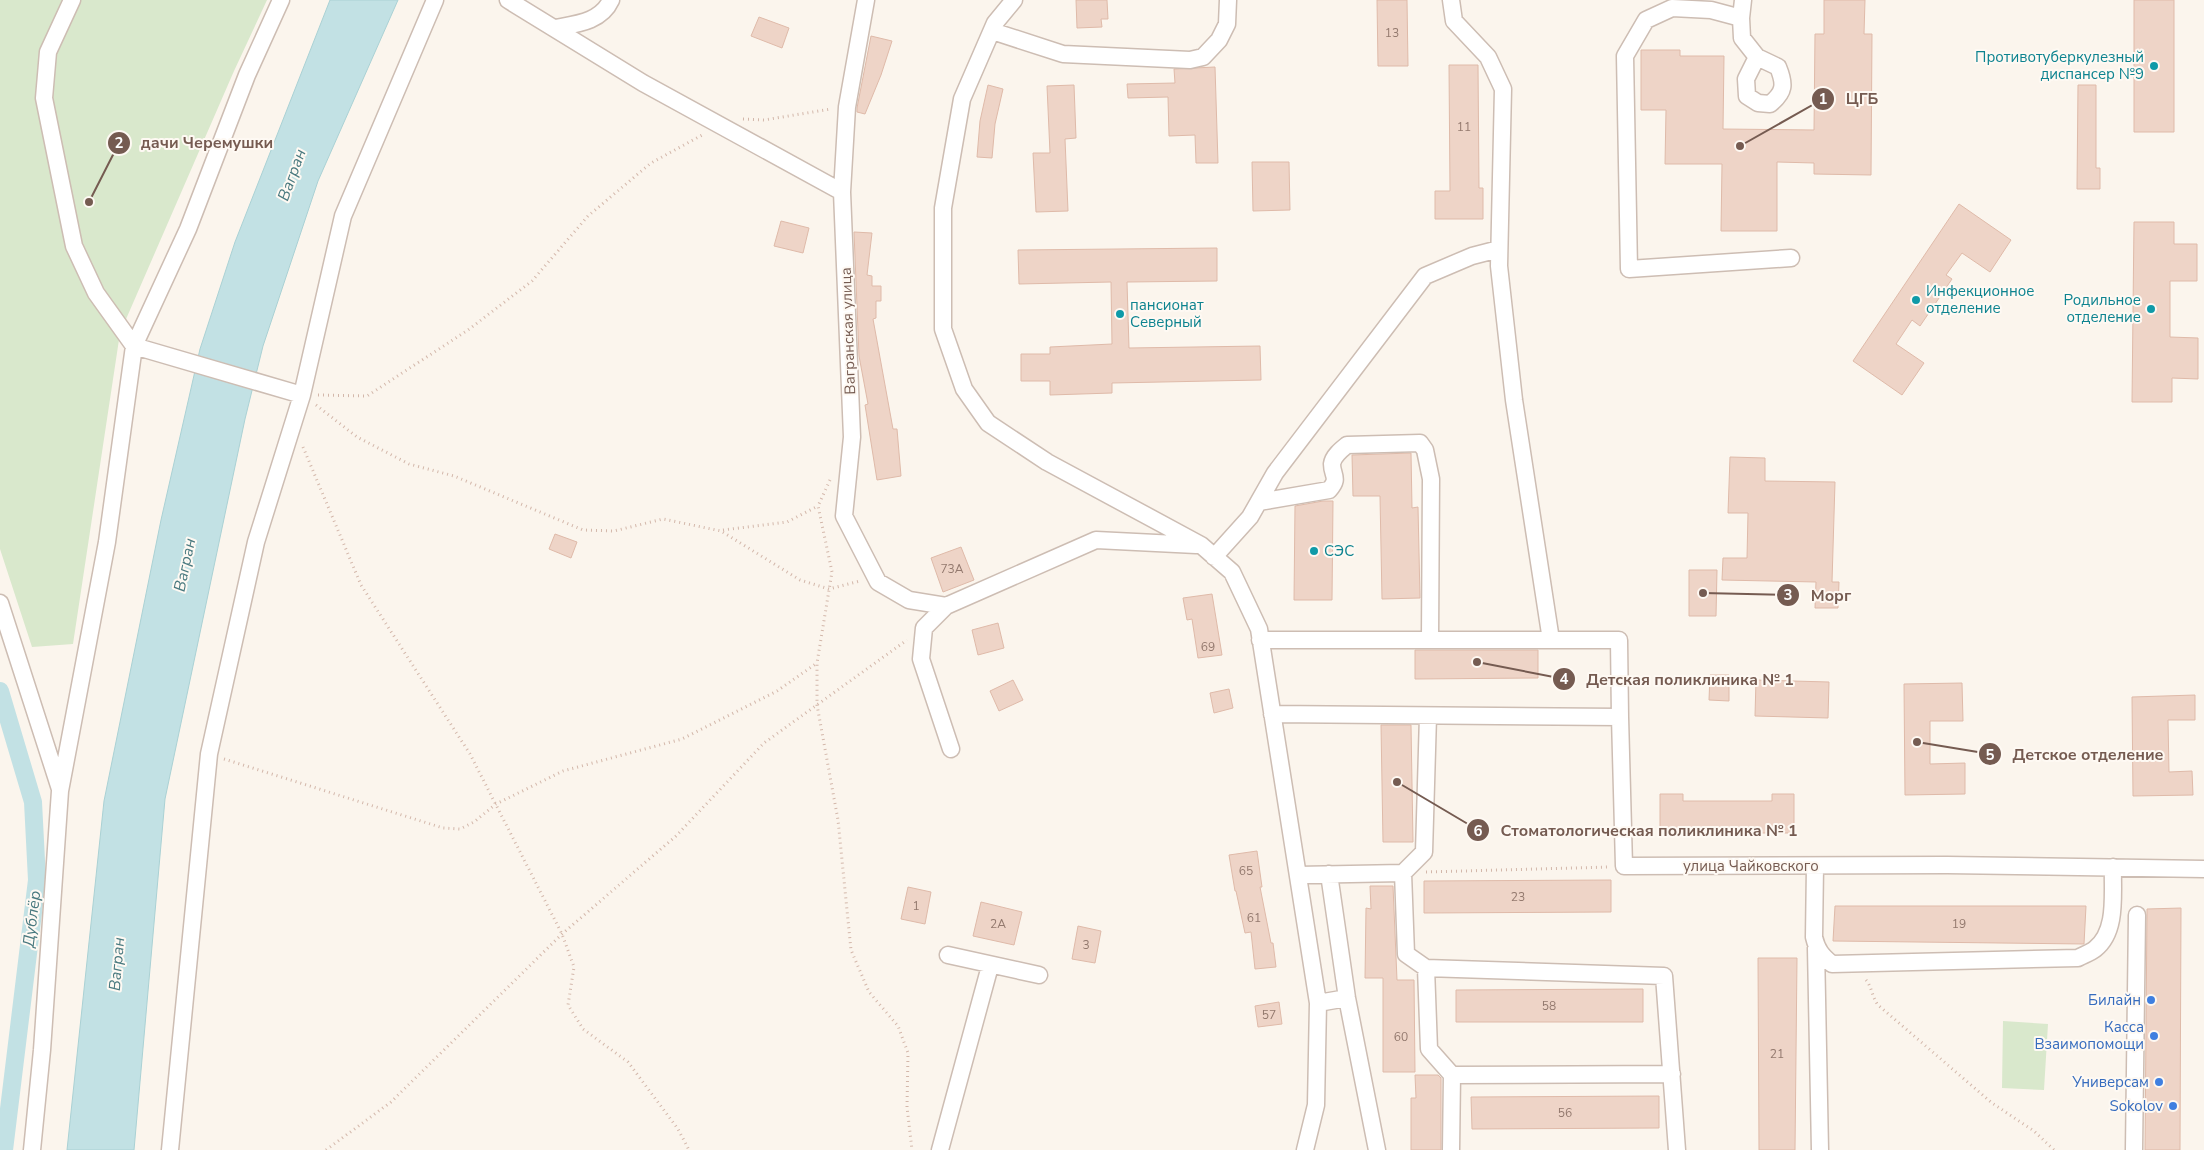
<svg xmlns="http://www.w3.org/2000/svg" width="2204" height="1150" font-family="'Nunito Sans',sans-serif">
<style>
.green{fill:#d9e8cc}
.water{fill:#c2e1e4;stroke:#aad1d4}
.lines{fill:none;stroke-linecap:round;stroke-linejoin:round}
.canal{stroke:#c2e1e4;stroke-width:18}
.building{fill:#eed4c7;stroke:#dfbaa9}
.minor-casing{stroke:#cdbdb3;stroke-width:19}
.path{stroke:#d3b7aa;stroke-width:3;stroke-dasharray:1 4;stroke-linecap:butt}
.minor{stroke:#fff;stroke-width:16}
.culture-dot{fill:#0f9aa8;stroke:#fef9f3;stroke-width:2}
.shop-dot{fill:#3f7fe0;stroke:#fef9f3;stroke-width:2}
.labels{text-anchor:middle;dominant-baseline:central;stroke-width:4;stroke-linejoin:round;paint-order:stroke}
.number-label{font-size:12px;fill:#93796e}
.culture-label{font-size:15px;fill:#0d838f;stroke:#fef9f3;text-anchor:start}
.street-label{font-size:15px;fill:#755b51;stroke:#fef9f3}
.shop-label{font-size:15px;fill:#366cbe;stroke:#fef9f3;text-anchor:end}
.water-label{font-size:16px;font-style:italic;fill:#49797f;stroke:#fef9f3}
.leader{fill:none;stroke:#755b51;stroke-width:2}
.callout-dot{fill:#755b51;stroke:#fef9f3;stroke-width:2}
.mark-label{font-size:15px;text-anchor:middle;font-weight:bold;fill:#fff}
.callout-label{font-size:16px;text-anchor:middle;font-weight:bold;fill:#755b51;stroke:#fef9f3;stroke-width:4;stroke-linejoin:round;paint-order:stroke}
</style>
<rect width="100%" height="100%" fill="#fbf5ed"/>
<!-- green -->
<path class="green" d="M0,0H267L234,71L120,333L73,644L32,647L0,549Z
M2003,1021L2048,1024L2044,1090L2002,1088Z"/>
<!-- water -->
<path class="water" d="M330,0H398L318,181L263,346L245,419L165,799L134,1150H67L104,801L161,520L200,349L235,242Z"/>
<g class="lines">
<!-- canal -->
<path class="canal" d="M0,691L33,802L37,880L4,1150"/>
</g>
<!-- building -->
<path class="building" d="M1076,0H1107L1108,19H1101L1102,27L1077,28Z
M1377,0H1407L1408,66H1378Z
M1824,0H1865L1864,34H1872L1871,175L1814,174V163L1777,162V231H1721L1722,164H1665L1666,110H1641V50H1680V56H1724L1723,129L1814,130L1815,34H1824Z
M2134,0H2174V132H2134Z
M759,17L789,28L782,48L751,36Z
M871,36L892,41L881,75L865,114L857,112V108Z
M1449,65H1478L1479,188H1483V219H1435V191H1450Z
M1215,67L1218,163H1196L1195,135L1169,136L1168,97L1128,98L1127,84L1175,83L1174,69Z
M988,85L1003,89L995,124L992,158L977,157L980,121Z
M1074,85L1076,138L1065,139L1068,211L1036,212L1033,153H1050L1047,86Z
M2078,85H2096V168H2100V189H2077Z
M1252,162H1289L1290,210L1253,211Z
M1959,204L2011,240L1990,272L1962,253L1946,275L1952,279L1920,326L1912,320L1896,344L1924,363L1902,395L1853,361Z
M781,221L809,228L803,253L774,246Z
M2134,222H2174V244H2197V281H2170V337L2198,338V379L2172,378V402H2132Z
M854,232L872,233L867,275L872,276V286H881V301H876V318L873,319L893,429H897L901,476L877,480L865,405L868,404L859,356Z
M1217,248V281L1127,282L1129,348L1260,346L1261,380L1112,383V393L1050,395V381H1021V354H1050V347L1112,344L1111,282L1019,284L1018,250Z
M1411,453L1412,508L1418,507L1420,598L1382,599L1380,496H1353L1352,455Z
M1730,457L1765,458V481L1835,482L1832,582H1839L1838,608H1815L1816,582L1722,580L1723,558H1747L1748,513H1728Z
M1323,501H1333L1332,600H1294L1295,506Z
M555,534L577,542L571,558L549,549Z
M961,547L974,580L943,592L931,558Z
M1689,570H1717L1716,616H1689Z
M1212,594L1222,655L1198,658L1192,619L1187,620L1183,598Z
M998,623L1004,648L978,655L972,630Z
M1415,650H1538V678L1415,679Z
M1710,675H1729V701L1709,700Z
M1013,680L1023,700L999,711L990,691Z
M1756,680L1829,682L1828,718L1755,716Z
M1962,683L1963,721H1930V764L1965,763V794L1905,795L1904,684Z
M1229,689L1233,708L1214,713L1210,693Z
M2195,695V720H2168L2169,772L2192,771L2193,795L2133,796L2132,697Z
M1381,725H1411L1413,842H1383Z
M1660,794H1683V801H1772V794H1794V833H1660Z
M1257,851L1262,887H1260L1271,943H1273L1276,967L1255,969L1251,932L1245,933L1236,891H1235L1229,855Z
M1611,880V912L1424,913V881Z
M1370,886H1393L1397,980H1414L1415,1072H1383V978H1365L1366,908L1371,909Z
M908,887L931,892L925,924L901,919Z
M981,902L1022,912L1014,945L973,936Z
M1835,906H2086L2084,944L1833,941Z
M2181,908L2180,1150H2145L2147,909Z
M1078,926L1101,931L1095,963L1072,959Z
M1758,958H1797L1795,1150H1759Z
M1643,989V1022H1456V990Z
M1279,1002L1282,1024L1258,1027L1255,1006Z
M1415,1075H1438L1441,1078V1150H1411V1098H1416Z
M1659,1096V1128L1472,1129L1471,1097Z"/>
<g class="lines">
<!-- minor casing -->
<g class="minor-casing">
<path id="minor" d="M72,0L48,52L44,98L74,246L96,293L134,346L302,395
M508,0L643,83L842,192
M866,0L847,107L842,192L852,437L844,516L878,582L909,600L946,606
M1014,0L995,23L962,99L943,208V329L964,389L988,423L1047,462L1201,545L1232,572L1259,629L1318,1003L1316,1105L1305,1150
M1451,0L1454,21L1488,57L1503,89L1499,266L1514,400L1551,640
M1743,0L1741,18L1711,10L1672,8L1646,20L1625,56L1629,269L1791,258
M1741,18L1742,38L1757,57L1778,67C1785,84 1785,92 1770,104L1758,103L1747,96L1746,79L1757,57
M555,28C576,24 601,22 611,0
M992,31L1063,54L1190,60L1203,57L1219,40L1227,24L1228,0
M1259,502L1329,490C1340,478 1332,476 1332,464C1333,456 1342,449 1347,445L1420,443L1425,450L1431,479L1430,640
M1214,557L1250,517L1275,473L1425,276L1472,256L1499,249
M0,603L60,789
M1260,640H1619L1620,717
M1272,714L1620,717L1624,866L1947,865L2204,869
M1428,716L1424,852L1403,873L1406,954L1426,968L1429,1049L1452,1075L1451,1150
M951,749L921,659L924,628L946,606L1096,540L1196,545
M1815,866L1814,937C1817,950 1822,956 1832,964L2078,958C2083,955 2090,953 2095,949C2118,931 2112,893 2113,867
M1329,874L1347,998L1377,1150
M1298,875L1403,873
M1816,948L1820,1150
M948,955L1039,975
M1426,968L1664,976L1677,1150
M1318,1003L1347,998
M1452,1075L1672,1074
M32,1150L42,1050L60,791L107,542L134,346L188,229L247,75L281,0
M170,1150L209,754L256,542L302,395L343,216L435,0
M940,1150L990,966
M2134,1150L2137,915"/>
</g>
<!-- path -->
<path class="path" d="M743,119L764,120L831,109
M318,395L367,396L468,330L532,281L588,216L651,163L704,134
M316,405L357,437L409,464L454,476L583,530L614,531L663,519L721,531L800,580L829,589L860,581
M303,447L361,585L470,754L562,934L574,967L568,1005L583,1029L628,1062L678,1129L689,1150
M830,480L818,506L832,572L817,663V705L838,820L851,950L869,992L898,1026L908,1053L907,1107L912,1150
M723,530L787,522L818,506
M224,759L443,828L460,829L474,822L496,804L563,771L682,739L777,691L817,663
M1426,872L1610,867
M1866,980C1872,987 1872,997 1878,1005L1992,1103L2034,1131L2054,1150
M326,1150L391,1102L562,934L676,836L764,743L907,640"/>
<!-- minor -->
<use href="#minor" class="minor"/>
</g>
<!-- markers -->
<g class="culture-dot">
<circle cx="2154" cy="66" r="5"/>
<circle cx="1916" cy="300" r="5"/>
<circle cx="2151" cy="309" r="5"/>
<circle cx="1120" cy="314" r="5"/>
<circle cx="1314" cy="551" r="5"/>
</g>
<g class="shop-dot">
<circle cx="2151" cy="1000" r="5"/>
<circle cx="2154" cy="1036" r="5"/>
<circle cx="2159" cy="1082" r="5"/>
<circle cx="2173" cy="1106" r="5"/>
</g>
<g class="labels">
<!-- number labels -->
<g class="number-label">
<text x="1392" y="33">13</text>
<text x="1464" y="127">11</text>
<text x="952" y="569">73А</text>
<text x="1208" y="647">69</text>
<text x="1246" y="871">65</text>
<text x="1518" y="897">23</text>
<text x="916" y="906">1</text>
<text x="1254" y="918">61</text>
<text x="998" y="924">2А</text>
<text x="1959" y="924">19</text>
<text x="1086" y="945">3</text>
<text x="1549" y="1006">58</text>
<text x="1269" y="1015">57</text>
<text x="1401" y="1037">60</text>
<text x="1777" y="1054">21</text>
<text x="1565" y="1113">56</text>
</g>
<!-- culture labels -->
<g class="culture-label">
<text x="2144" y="57" text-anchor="end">Противотуберкулезный<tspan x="2144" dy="17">диспансер №9</tspan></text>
<text x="1926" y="291">Инфекционное<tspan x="1926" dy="17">отделение</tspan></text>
<text x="2141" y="300" text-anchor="end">Родильное<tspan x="2141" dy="17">отделение</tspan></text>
<text x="1130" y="305">пансионат<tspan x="1130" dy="17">Северный</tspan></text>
<text x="1324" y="551">СЭС</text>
</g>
<!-- street labels -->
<g class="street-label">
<text transform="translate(848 331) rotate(-92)">Вагранская улица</text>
<text x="1751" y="866">улица Чайковского</text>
</g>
<!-- shop labels -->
<g class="shop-label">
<text x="2141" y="1000">Билайн</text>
<text x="2144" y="1027">Касса<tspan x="2144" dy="17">Взаимопомощи</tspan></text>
<text x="2149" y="1082">Универсам</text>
<text x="2163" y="1106">Sokolov</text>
</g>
<!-- water labels -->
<g class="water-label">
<text transform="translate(292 175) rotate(-70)">Вагран</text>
<text transform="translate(185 565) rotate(-78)">Вагран</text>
<text transform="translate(32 919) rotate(-83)">Дублёр</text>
<text transform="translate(117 964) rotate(-85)">Вагран</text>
</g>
</g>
<!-- callouts -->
<path class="leader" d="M1740 146L1823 99M89 202L119 143M1703 593L1788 595M1477 662L1564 679M1917 742L1990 754M1397 782L1478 830"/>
<g class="callout-dot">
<circle cx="1740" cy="146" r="5"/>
<circle cx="89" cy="202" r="5"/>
<circle cx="1703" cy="593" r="5"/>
<circle cx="1477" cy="662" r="5"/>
<circle cx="1917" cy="742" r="5"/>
<circle cx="1397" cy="782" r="5"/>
<circle cx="1823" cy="99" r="12"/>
<circle cx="119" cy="143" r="12"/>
<circle cx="1788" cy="595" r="12"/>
<circle cx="1564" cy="679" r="12"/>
<circle cx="1990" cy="754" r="12"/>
<circle cx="1478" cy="830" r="12"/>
</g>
<g class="mark-label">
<text x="1823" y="104">1</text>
<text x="119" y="148">2</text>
<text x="1788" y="600">3</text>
<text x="1564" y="684">4</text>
<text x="1990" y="760">5</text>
<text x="1478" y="836">6</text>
</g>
<g class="callout-label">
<text x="1862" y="104">ЦГБ</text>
<text x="207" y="148">дачи Черемушки</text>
<text x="1831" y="601">Морг</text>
<text x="1690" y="685">Детская поликлиника № 1</text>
<text x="2088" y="760">Детское отделение</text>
<text x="1649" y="836">Стоматологическая поликлиника № 1</text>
</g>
</svg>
